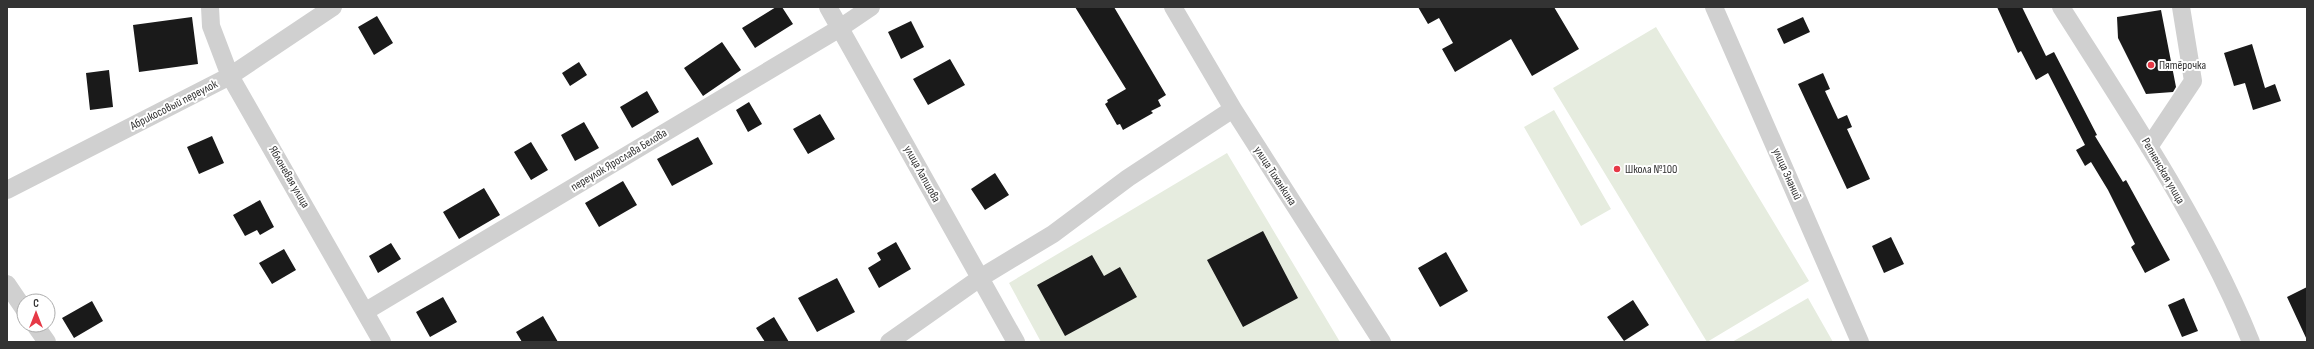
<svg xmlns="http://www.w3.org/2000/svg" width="2314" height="349" font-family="'Sofia Sans Condensed',sans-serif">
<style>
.green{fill:#e6ecdf}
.building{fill:#1a1a1a}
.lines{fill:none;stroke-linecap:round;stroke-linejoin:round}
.minor{stroke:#d0d0d0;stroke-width:18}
.poi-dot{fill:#e63946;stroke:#fff;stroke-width:1.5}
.labels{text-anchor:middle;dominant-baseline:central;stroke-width:4;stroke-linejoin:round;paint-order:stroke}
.poi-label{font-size:12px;fill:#333;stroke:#fff;text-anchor:start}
.street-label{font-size:12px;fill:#333;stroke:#fff}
</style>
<rect width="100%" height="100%" fill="#fff"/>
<!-- green -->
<path class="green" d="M1656,27L1809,281L1707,342L1553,88Z
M1554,110L1611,209L1581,226L1524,127Z
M1227,153L1340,342H1041L1009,283Z
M1808,298L1833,342H1732Z"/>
<!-- building -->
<path class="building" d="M776,7H782L793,24L755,48L742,28Z
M1075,7H1114L1166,95L1158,100L1161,106L1151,111L1153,113L1123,130L1120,124L1117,125L1105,104L1108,102L1107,100L1126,89Z
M1418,7H1554L1579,49L1532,76L1511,39L1455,72L1442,49L1453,43L1439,18L1428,24Z
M1997,7H2022L2046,56L2054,52L2097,135L2095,136L2123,182L2126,180L2170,260L2145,273L2131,247L2135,244L2108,190L2091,162L2085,166L2076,150L2085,145L2048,73L2036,80L2021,51L2018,53Z
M2161,10L2176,87L2173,92L2146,94L2118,38L2117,17Z
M377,16L393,43L374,55L358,27Z
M192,17L198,64L139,72L133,25Z
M1803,17L1810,32L1784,44L1777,29Z
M911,21L924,47L901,59L888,32Z
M722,42L741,70L703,96L684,68Z
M2252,44L2265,88L2275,84L2281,101L2253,110L2245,83L2234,86L2224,53Z
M950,59L965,85L928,105L913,79Z
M579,62L587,75L570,86L562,73Z
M109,70L113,107L90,110L86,73Z
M1823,73L1830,89L1825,91L1838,119L1847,115L1852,127L1847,129L1870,179L1847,189L1798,84Z
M647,91L659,112L632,128L620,107Z
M749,102L762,124L748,132L736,110Z
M820,114L835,139L808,154L793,129Z
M584,122L599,148L575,161L561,135Z
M212,136L224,163L199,174L187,147Z
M698,137L713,164L672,186L657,159Z
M531,142L548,170L531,180L514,152Z
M995,173L1009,195L985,210L971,189Z
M623,181L637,205L599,227L585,203Z
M484,188L500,215L459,239L443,212Z
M260,200L274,227L260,235L257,230L245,236L233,215Z
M1263,231L1298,298L1243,327L1207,260Z
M1891,237L1904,264L1884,273L1872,246Z
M896,242L911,269L879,288L868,268L881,260L877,253Z
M391,243L401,259L378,273L369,256Z
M284,249L296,270L272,284L259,263Z
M1446,252L1468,291L1440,307L1418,268Z
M1092,255L1104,276L1120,267L1137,297L1065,336L1037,285Z
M837,278L855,312L817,332L798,298Z
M2307,287V340L2287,297Z
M443,297L457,322L430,337L416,312Z
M2184,298L2198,331L2182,337L2168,305Z
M1633,300L1649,325L1624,341L1607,317Z
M92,301L103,321L74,338L62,318Z
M543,316L558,342H522L516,332Z
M774,317L789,342H765L756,328Z"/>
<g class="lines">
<!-- minor -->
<path class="minor" d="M210,7L211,26L230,76L382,342
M828,7L1016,342
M1173,7L1233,109L1382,342
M1714,7L1860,342
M2061,7C2128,113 2204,225 2251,342
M2149,147L2193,81L2181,7
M7,190L230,76L333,7
M7,284L24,309
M366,311L840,28L871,7
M35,325L47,342
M889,342L980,278L1053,234L1128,178L1233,109"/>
</g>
<!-- markers -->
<g class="poi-dot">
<circle cx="2151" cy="65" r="4"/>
<circle cx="1617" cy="169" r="4"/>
</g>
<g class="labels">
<!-- poi labels -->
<g class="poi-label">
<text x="2159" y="65">Пятёрочка</text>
<text x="1625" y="169">Школа №100</text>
</g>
<!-- street labels -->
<g class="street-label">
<text transform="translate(174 105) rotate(-27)">Абрикосовый переулок</text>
<text transform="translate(619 160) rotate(-31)">переулок Ярослава Белова</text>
<text transform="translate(2163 171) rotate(60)">Репненская улица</text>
<text transform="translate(922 174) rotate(61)">улица Лапшова</text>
<text transform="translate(1787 174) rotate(66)">улица Знаний</text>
<text transform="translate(1275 176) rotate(57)">улица Тиханкина</text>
<text transform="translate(289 177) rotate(60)">Яблоневая улица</text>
</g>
</g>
<!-- border -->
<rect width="2314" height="349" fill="none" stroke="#333333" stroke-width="16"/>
<!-- north arrow -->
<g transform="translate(36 313)"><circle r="19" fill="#ffffff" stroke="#adadad"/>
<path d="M0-3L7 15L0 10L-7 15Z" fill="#e63946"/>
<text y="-6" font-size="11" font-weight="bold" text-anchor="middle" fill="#333333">С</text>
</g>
</svg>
